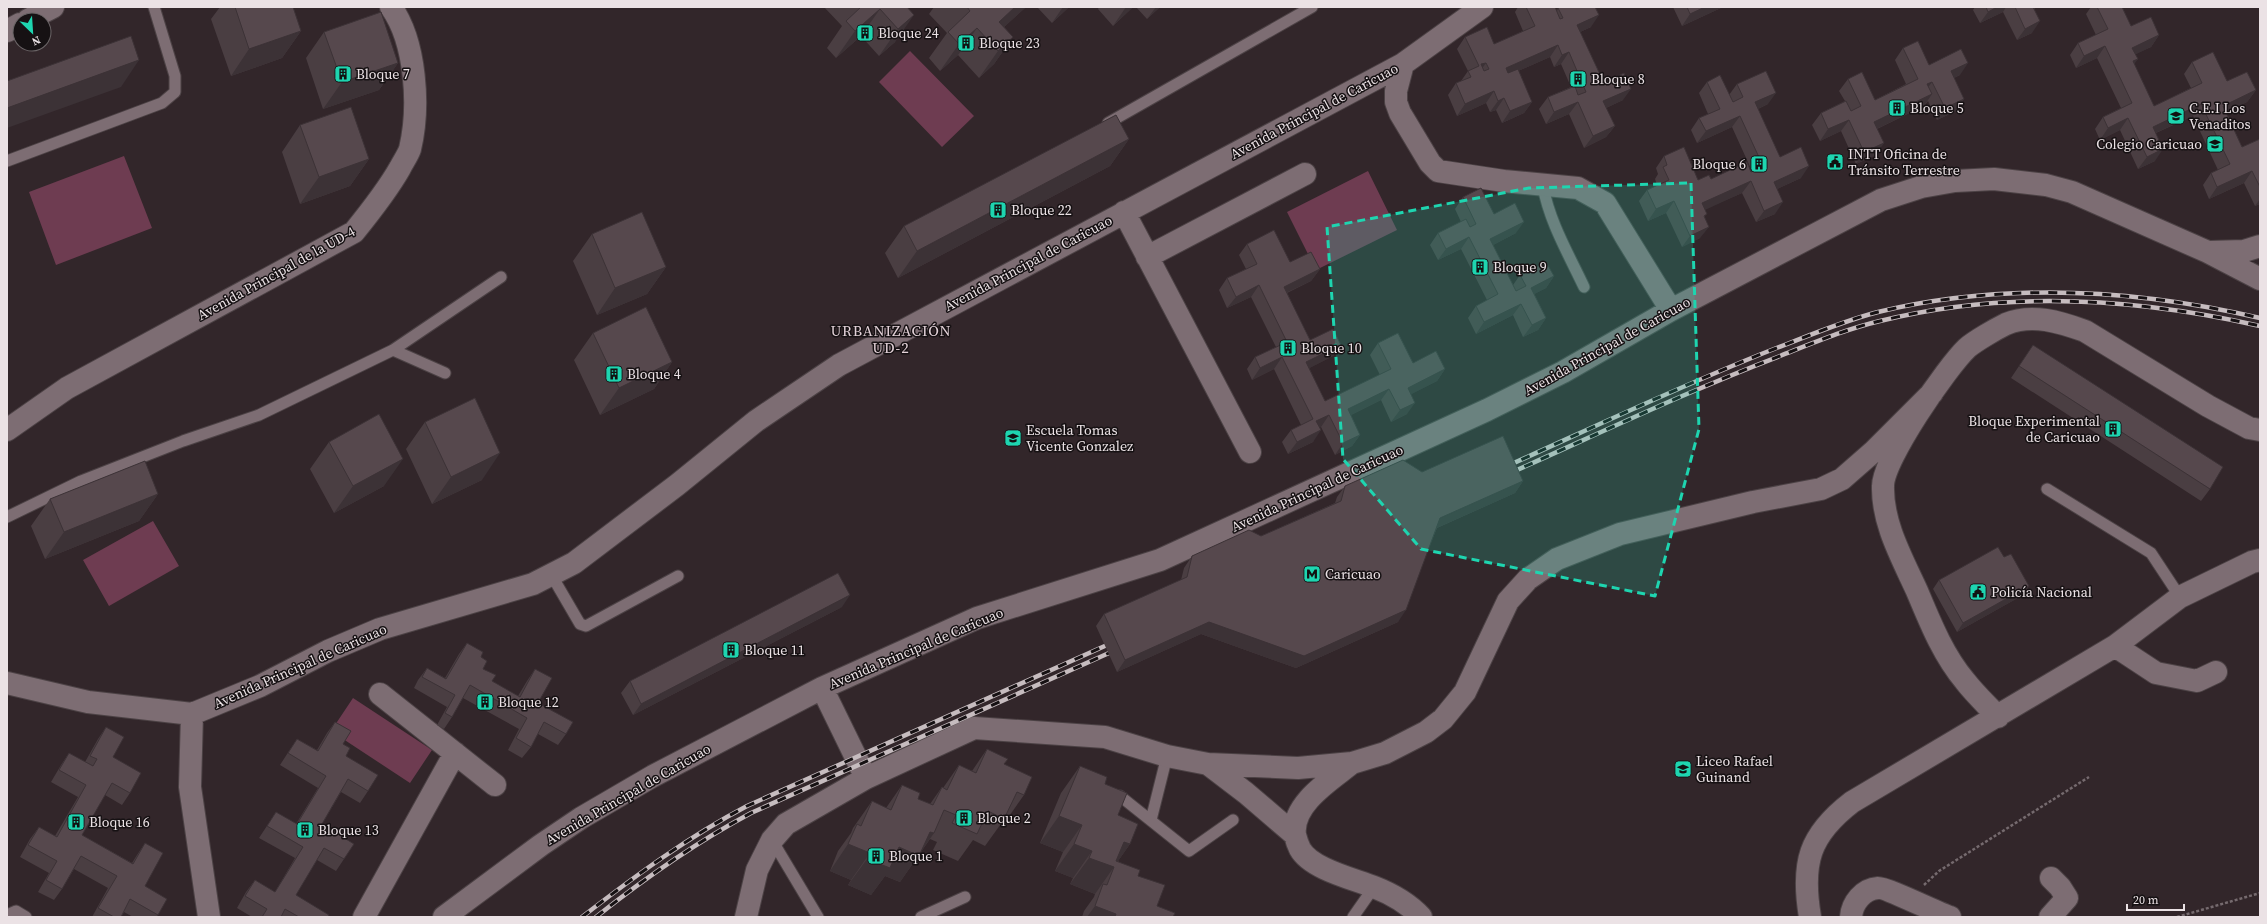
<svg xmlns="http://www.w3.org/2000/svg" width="2267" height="924" font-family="'Source Serif 4',serif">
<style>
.green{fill:#6e3c51}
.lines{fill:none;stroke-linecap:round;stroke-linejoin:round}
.lane-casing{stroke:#4c4245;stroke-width:13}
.street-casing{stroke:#4c4245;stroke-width:24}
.path{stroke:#756a6e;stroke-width:2.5;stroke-dasharray:3 2;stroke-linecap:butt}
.lane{stroke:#7d6d73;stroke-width:11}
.street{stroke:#7d6d73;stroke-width:22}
.rail-casing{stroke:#c6bcbf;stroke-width:4.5}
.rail{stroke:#161113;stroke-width:3;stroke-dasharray:9;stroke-linecap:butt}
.wall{fill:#4a3e42}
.shaded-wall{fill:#3c3236}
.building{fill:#56484d;stroke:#3c3236;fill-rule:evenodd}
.marked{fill:#1ed5b0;fill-opacity:0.2;stroke:#1ed5b0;stroke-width:3;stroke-dasharray:8 5;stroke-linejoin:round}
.labels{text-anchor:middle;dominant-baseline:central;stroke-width:3;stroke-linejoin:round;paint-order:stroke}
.poi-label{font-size:14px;fill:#ebe2e5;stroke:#161113;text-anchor:start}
.street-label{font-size:14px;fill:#ebe2e5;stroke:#161113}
.neighbourhood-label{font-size:15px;letter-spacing:1px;fill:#e3d2d8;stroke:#161113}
</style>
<rect width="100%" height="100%" fill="#32262a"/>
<!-- green -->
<path class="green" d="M910,51L974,116L942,147L879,82Z
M124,156L152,228L56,265L29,192Z
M1368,171L1397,230L1316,270L1287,212Z
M153,521L179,566L109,606L83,560Z
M353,698L432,750L410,783L331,731Z"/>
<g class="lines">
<!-- lane casing -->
<g class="lane-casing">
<path id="lane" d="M1108,123L1312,7
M7,161L162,103L175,92V76L154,7
M1543,186C1549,221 1569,255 1584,287
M393,350L445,373
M2047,489L2151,553L2180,597
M7,517L81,481L183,441L259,415L393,350L501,277
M552,576L580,624L586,626L678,576
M1120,796L1189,851L1233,820
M1151,820L1167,756
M772,840L818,917
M7,915L16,911L26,917
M921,917L965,897
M1353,917L1374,887"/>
</g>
<!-- street casing -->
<g class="street-casing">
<path id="street" d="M28,20L53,7
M7,31L20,24
M1403,64L1396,91V102L1400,113L1430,163L1438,171L1504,181L1578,188L1605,203L1671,310
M1124,212L1250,452
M2209,252L2244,251L2260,246
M1147,257L1305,174
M7,430L67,388L354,232C371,211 387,191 400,168C403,162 408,155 410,149C420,107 416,42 391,7
M2115,646L2156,673L2197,681L2216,672
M7,683L88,702L192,714L260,686L328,651L380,629L533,584L574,563L677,485L756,421L839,365L1403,64L1482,7
M822,688L866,778
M380,694L495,785
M192,714L190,787L209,917
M1998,717C1987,705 1975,694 1965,681C1943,655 1930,622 1917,591C1902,558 1882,523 1883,486C1883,459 1947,367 1967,348C1975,341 1996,329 2006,324C2032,313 2060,322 2085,331L2208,406L2249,428L2260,430
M1208,764L1246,793L1295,835C1291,804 1331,780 1352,763
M1295,835C1296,839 1298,845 1300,849C1311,869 1354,879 1374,887C1392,894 1408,903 1421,917
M364,917L455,753
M444,917L541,845L581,818L653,776L822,688L977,618L1160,560L1487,410L1563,372L1671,310L1881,200L1921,187L1955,181L1994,179L2046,185L2072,192L2208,252L2260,279
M746,917L757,870L772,840L786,824L866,778L974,728L1105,737L1167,756L1208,764L1298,768L1352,763L1385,753L1426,732L1443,719L1465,692L1508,601L1528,579L1557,559L1620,534L1753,502L1821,489L1842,479L1874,451L1932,393
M1810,917C1801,863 1809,835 1852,802L2115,646L2180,597L2252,562L2260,560
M1851,917C1852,903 1863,889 1878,888C1885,887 1938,913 1950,917
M2050,917L2067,898L2060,887L2051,878"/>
</g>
<!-- path -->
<path class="path" d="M1924,885L1939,871L2089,777
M2177,917L2260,893"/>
<!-- lane -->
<use href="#lane" class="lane"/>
<!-- street -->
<use href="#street" class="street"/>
<!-- rail casing -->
<g class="rail-casing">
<path id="rail" d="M1505,467C1594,427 1682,385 1774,349C1808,336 1843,321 1878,312C2004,282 2135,289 2260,318
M1508,474C1598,434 1688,391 1780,356C1813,343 1846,329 1880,321C2005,290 2136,298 2260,326
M582,917C635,876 688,837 747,806L1116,641
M596,917C645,878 695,843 751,813L1118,649"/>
</g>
<!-- rail -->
<use href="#rail" class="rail"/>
</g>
<!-- wall -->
<path class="wall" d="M220,7H293L301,31L282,58L231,76L211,19Z
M824,7H907L895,42L879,56L861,36L836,58L827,48L842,26Z
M934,7H1026L1004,27L1013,37L994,64L979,78L958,55L940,71L929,58L947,33L929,14Z
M1037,7H1069L1052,23Z
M1099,7H1133L1113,26L1098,9Z
M1136,7H1160L1147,19Z
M1518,7H1555L1557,11L1558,8L1591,27L1580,32L1604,83L1623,100L1606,108L1615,126L1606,137L1584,148L1569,114L1546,124L1539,109L1548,97L1571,87L1561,64L1554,67L1550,57L1518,71L1532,102L1524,113L1502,123L1496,110L1490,112L1486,103L1457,116L1448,95L1456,83L1461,81L1468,71L1457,49L1465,37L1494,44L1523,31L1515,12Z
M1673,7H1723L1682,26Z
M1975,7H2037L2034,9L2032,33L2017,40L2003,12L1980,23L1973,10Z
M2091,7H2122L2131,26L2159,35L2151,47L2135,54L2134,64L2154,106L2191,88L2184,74L2192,62L2227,81L2256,90L2247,102L2226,112L2242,147L2260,139V204L2255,206L2244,183L2209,199L2203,185L2211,173L2218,170L2193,116L2156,133L2155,161L2138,169L2120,130L2100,140L2095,129L2103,117L2121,108L2097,58L2076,68L2070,55L2078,43L2096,35L2086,14Z
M324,32L398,63L379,90L323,109L306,58Z
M1903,48L1929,65L1960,75L1954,78L1964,99L1956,111L1937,120L1928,101L1924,106L1877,129L1876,155L1856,164L1841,131L1820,141L1812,125L1821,113L1845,101L1839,91L1848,79L1875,100L1906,84L1895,60Z
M1707,82L1729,95L1737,84L1768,104L1758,109L1780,157L1801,178L1777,189L1775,214L1756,222L1742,193L1705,209V218L1700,238L1682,247L1666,213L1648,221L1639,201L1647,190L1657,185L1655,179L1658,174L1656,168L1664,156L1698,180L1711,179L1752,171L1732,127L1697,143L1691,130L1699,118L1708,114L1699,93Z
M300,125L369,159L350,186L300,204L282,152Z
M1129,139L1110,166L898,278L885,253L904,226Z
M1463,197L1494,214L1516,233L1493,245L1513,285L1520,275L1554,276L1546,288L1534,294L1546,318L1538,330L1523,337L1513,315L1476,334L1468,318L1476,306L1487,300L1461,249L1438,260L1430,245L1438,233L1461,222L1455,209Z
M592,234L666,267L647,294L597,315L573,261Z
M1247,244L1290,262L1320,269L1311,281L1287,293L1310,340L1341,345L1333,356L1309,368L1325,401L1380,375L1370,355L1378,343L1413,363L1445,369L1437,381L1411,394L1407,414L1391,422L1381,400L1351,415L1360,435L1352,446L1335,455L1321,427L1319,428L1313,442L1288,454L1282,442L1291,430L1301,425L1274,369L1252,380L1247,369L1255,357L1276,347L1251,297L1227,308L1219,290L1227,278L1246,269L1239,255Z
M593,333L672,362L654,389L600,415L574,360Z
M2033,345L2210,489L2201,501L2011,378Z
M425,422L482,480L432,504L406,449Z
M329,442L384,486L334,513L310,469Z
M1422,472L1523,481L1515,493L1437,528L1398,622L1296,668L1201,634L1117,672L1096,626L1104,614L1181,580L1184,568L1192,556L1261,536L1335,503L1337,497L1345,486Z
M158,494L139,521L45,559L31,526L50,499Z
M2004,557L2029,586L2023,595L1957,632L1933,589L1939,580Z
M842,607L633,715L621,693L630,681Z
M467,643L481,657L483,669L492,681L518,696L527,681L535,669L538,703L566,734L558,745L538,734L531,747L522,758L508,750L519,729L463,698L452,717L444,729L437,725L447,707L414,688L418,680L427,668L445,678L459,654Z
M335,722L343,744L346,756L368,791L360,803L341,792L322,824L344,859L336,871L317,860L296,895L328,917H252L237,908L246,892L255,880L275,892L295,858L259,838L276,812L296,824L318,788L280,765L289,751L297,739L317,750L327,733Z
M106,727L113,757L130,793L122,805L105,795L82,835L132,863L137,855L145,843V886L158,915L156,917H133L124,912L121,917H92L108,888L74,869L62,889L54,900L38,892L49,873L20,857L30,839L39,827L55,836L78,797L51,782L61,765L69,753L85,762L98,739Z
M987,749L1004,764L1024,795L1005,822L1003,821L985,846L973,840L958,861L933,850L937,842L930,839L900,882L885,876L871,895L848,885L851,880L830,871L838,851L851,833L853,828L872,801L886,808L902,785L918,799L930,804L942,787L943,788L959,765L972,771Z
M1080,766L1105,784L1130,844L1118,861L1138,876L1157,906L1173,917H1082L1084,911L1094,897L1095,894L1070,884L1073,878L1055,871L1063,852L1040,843L1061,793Z"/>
<!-- shaded-wall -->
<path class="shaded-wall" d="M1015,7H1026L989,41L999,22Z
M1063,7H1069L1052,23Z
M1126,7H1133L1113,26Z
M1156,7H1160L1147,19Z
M1705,7H1723L1682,26L1690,14Z
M1997,7H2006L2003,12L1980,23L1988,12Z
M880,9L861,36L836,58L855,31Z
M914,15L895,42L879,56L898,29Z
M1599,15L1591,27L1569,37L1577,25Z
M2040,21L2032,33L2017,40L2025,29Z
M977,28L958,55L940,71L959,44Z
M301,31L282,58L231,76L249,49Z
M2159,35L2151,47L2124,60L2132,48Z
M1013,37L994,64L979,78L998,51Z
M1558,45L1550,57L1498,80L1506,68Z
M2105,46L2097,58L2076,68L2084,56Z
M1569,52L1561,64L1554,67L1562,55Z
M2138,59L2129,71L2133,61Z
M139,60L121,87L7,128V108Z
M398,63L379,90L323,109L342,82Z
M1486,63L1478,74L1481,64Z
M1968,63L1960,75L1943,83L1951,71Z
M1932,82L1924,93L1927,84Z
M1631,89L1623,100L1595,113L1603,101Z
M2256,90L2247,102L2215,117L2223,106Z
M1494,91L1486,103L1457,116L1465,104Z
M1776,93L1768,104L1747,114L1755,102Z
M1932,94L1924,106L1866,134L1874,122Z
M1504,98L1496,110L1490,112L1498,101Z
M1964,99L1956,111L1937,120L1945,108Z
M1532,102L1524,113L1502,123L1510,111Z
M1578,102L1569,114L1546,124L1554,112Z
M2201,104L2193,116L2144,138L2153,127Z
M1740,116L1732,127L1697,143L1706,131Z
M2128,118L2120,130L2100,140L2108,128Z
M1849,120L1841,131L1820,141L1828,129Z
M1615,126L1606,137L1584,148L1593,136Z
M1129,139L1110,166L898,278L917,251Z
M1884,143L1876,155L1856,164L1864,152Z
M2163,149L2155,161L2138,169L2147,157Z
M369,159L350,186L300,204L319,177Z
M1809,166L1801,178L1766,194L1774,182Z
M2252,171L2244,183L2209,199L2217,187Z
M1751,181L1742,193L1694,215L1702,203Z
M2260,199V204L2255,206Z
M1674,201L1666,213L1648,221L1656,209Z
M1783,202L1775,214L1756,222L1764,211Z
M1524,222L1516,233L1482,251L1490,239Z
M1709,227L1700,238L1682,247L1690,236Z
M1469,237L1461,249L1438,260L1446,249Z
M666,267L647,294L597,315L615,288Z
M1320,269L1311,281L1275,298L1284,287Z
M1554,276L1546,288L1523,300L1531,288Z
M1259,285L1251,297L1227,308L1236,297Z
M1521,304L1513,315L1476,334L1484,322Z
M1546,318L1538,330L1523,337L1532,325Z
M1341,345L1333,356L1298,374L1306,362Z
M1282,357L1274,369L1252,380L1260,368Z
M672,362L654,389L600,415L619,388Z
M1445,369L1437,381L1400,400L1408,388Z
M1389,389L1381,400L1339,421L1348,409Z
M1415,403L1407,414L1391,422L1400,410Z
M1329,415L1321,427L1308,433L1316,421Z
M1321,430L1313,442L1288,454L1297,442Z
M1360,435L1352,446L1335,455L1343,443Z
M500,453L482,480L432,504L451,477Z
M403,459L384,486L334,513L353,486Z
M1523,481L1515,493L1432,530L1440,518Z
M158,494L139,521L45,559L64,532Z
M2029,586L2023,595L1957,632L1963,623Z
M850,595L842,607L633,715L641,704Z
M1406,610L1398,622L1296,668L1201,634L1117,672L1125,660L1209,622Z
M1059,816L1082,825L1063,852L1040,843Z
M930,832L934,833L900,882L885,876L871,895L848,885L867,859L899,847Z
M1124,842L1130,844L1095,894L1070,884L1089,858Z
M848,844L870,853L851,880L830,871Z
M1074,844L1092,851L1073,878L1055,871Z
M1095,906L1116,914L1114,917H1087Z"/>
<!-- building -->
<path class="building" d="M235,7H293L301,31L249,49Z
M861,7H907L914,15L898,29L880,9L855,31L846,21Z
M967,7H1015L999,22L1013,37L998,51L977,28L959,44L948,32L970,11Z
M1526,7H1555L1560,19L1563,18L1558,8L1561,7H1595L1599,15L1577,25L1604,83L1624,73L1631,89L1603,101L1615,126L1593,136L1578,102L1554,112L1548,97L1575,86L1578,95L1586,92L1569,52L1562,55L1558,45L1506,68L1508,73L1518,69L1532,102L1510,111L1504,98L1498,101L1494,91L1465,104L1456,83L1471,77L1468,71L1479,66L1465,37L1487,27L1494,44L1535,26ZM1486,63L1489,69L1484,71L1481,64Z
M1687,7H1705L1690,14Z
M1986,7H1997L1988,12Z
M2015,7H2033L2040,21L2025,29Z
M2097,7H2122L2131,26L2151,17L2159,35L2132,48L2138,59L2133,61L2154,106L2202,83L2192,62L2213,52L2227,81L2247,72L2256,90L2223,106L2242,147L2260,139V187L2252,171L2217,187L2211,173L2230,164L2201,104L2153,127L2163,149L2147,157L2128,118L2108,128L2103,117L2132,103L2105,46L2084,56L2078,43L2108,29Z
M381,12L398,63L342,82L324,32Z
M131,36L139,60L7,108V81Z
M1918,41L1929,65L1961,49L1968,63L1951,71L1964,99L1945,108L1932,82L1927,84L1932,94L1874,122L1884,143L1864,152L1849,120L1828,129L1821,113L1846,101L1851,111L1861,106L1848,79L1862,72L1875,100L1918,79L1903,48Z
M1766,71L1776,93L1755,102L1780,157L1801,147L1809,166L1774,182L1783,202L1764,211L1751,181L1702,203L1707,214L1704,216L1709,227L1690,236L1674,201L1656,209L1647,190L1669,180L1663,167L1667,165L1664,156L1684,147L1698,180L1709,175L1711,179L1747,162L1751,172L1763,166L1740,116L1706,131L1699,118L1720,109L1707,82L1720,75L1733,102L1743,97L1737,84Z
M351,107L369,159L319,177L300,125Z
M1116,115L1129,139L917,251L904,226Z
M1481,188L1494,214L1515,203L1524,222L1490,239L1516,291L1526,286L1520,275L1546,262L1554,276L1531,288L1546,318L1532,325L1521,304L1484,322L1476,306L1498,294L1469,237L1446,249L1438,233L1466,219L1470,227L1476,224L1463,197Z
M642,212L666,267L615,288L592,234Z
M1274,230L1290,262L1311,252L1320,269L1284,287L1310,340L1333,329L1341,345L1306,362L1325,401L1391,369L1378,343L1398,333L1413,363L1436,351L1445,369L1408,388L1415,403L1400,410L1389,389L1348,409L1360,435L1343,443L1329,415L1316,421L1321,430L1297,442L1291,430L1313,419L1282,357L1260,368L1255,357L1287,342L1259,285L1236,297L1227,278L1257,264L1247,244Z
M646,307L672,362L619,388L593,333Z
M2033,345L2223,467L2210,489L2019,366Z
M475,398L500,453L451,477L425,422Z
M379,414L403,459L353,486L329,442Z
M1503,436L1523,481L1440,518L1406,610L1304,656L1209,622L1125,660L1104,614L1187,577L1192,556L1249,530L1261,536L1341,501L1345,486L1403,460L1422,472Z
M145,461L158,494L64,532L50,499Z
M1998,547L2004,557L2011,554L2029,586L1963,623L1939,580Z
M838,573L850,595L641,704L630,681Z
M467,643L483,652L481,657L487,661L483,669L496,675L492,681L520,697L535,669L552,678L538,703L573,722L566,734L544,722L531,747L516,738L527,718L470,685L452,717L445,713L455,695L422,677L427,668L446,679Z
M335,722L351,731L343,744L350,748L346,756L378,775L368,791L348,779L322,824L354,844L344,859L324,848L296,895L329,915L328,917H299L285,909L281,917H262L267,909L245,896L255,880L275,892L303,847L267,826L276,812L297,824L326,776L288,753L297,739L318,751Z
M106,727L124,737L113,757L141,773L130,793L112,783L82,835L133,864L145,843L163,853L145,886L167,899L158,915L130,899L121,917H114L98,908L117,876L81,856L62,889L46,880L57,861L28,845L39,827L57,837L86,785L59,770L69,753L93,766L97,759L90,756Z
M987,749L1008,759L1004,764L1032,777L1024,795L1017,792L1004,819L988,811L977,834L952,823L956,815L944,810L934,833L930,832L919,856L899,847L890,868L867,859L870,853L848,844L857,824L861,826L872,801L891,810L902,785L920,793L918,799L933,805L942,787L947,790L959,765L976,773Z
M1080,766L1107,777L1105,784L1127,793L1118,815L1138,824L1130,844L1124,842L1116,861L1140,870L1138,876L1165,885L1157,906L1175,913L1173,917H1115L1116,914L1095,906L1103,884L1107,885L1114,867L1089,858L1092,851L1074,844L1082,825L1059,816Z"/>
<!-- marked area -->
<path class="marked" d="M1691,183L1699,429L1655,596L1421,549L1343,459L1327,227L1529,188Z"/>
<!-- icons -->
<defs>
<g id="building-square" transform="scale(0.9)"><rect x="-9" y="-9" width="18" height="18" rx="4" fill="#1ed5b0" stroke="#161113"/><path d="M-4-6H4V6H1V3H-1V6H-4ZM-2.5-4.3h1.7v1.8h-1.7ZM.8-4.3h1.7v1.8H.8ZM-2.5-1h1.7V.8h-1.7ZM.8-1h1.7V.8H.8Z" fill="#111"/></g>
<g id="school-square" transform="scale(0.9)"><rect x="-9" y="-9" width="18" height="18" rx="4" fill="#1ed5b0" stroke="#161113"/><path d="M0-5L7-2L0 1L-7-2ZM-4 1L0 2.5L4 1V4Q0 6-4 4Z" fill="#111"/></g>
<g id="civic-square" transform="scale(0.9)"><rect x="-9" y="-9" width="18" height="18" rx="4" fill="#1ed5b0" stroke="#161113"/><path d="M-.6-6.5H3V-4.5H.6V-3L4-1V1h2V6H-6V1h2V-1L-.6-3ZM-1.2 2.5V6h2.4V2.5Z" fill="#111"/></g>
<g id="metro-square" transform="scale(0.9)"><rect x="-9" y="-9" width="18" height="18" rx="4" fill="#1ed5b0" stroke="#161113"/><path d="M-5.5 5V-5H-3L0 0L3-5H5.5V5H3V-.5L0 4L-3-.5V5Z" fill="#111"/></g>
</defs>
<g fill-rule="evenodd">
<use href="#building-square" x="865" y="33"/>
<use href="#building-square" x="966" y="43"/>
<use href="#building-square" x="343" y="74"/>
<use href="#building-square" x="1578" y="79"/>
<use href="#building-square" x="1897" y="108"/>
<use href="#school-square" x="2176" y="116"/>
<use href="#school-square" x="2215" y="144"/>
<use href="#civic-square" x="1835" y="162"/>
<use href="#building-square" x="1759" y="164"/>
<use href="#building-square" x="998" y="210"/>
<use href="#building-square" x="1480" y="267"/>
<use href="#building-square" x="1288" y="348"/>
<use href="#building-square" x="614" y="374"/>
<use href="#building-square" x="2113" y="429"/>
<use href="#school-square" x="1013" y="438"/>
<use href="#metro-square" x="1312" y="574"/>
<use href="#civic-square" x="1978" y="592"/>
<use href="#building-square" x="731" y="650"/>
<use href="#building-square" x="485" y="702"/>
<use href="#school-square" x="1683" y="769"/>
<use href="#building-square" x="964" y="818"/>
<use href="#building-square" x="76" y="822"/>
<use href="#building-square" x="305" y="830"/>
<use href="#building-square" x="876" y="856"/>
</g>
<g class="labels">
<!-- poi labels -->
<g class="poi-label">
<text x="878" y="33">Bloque 24</text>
<text x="979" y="43">Bloque 23</text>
<text x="356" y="74">Bloque 7</text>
<text x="1591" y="79">Bloque 8</text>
<text x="1910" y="108">Bloque 5</text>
<text x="2189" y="108">C.E.I Los<tspan x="2189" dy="16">Venaditos</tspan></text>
<text x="2202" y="144" text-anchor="end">Colegio Caricuao</text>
<text x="1848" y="154">INTT Oficina de<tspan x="1848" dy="16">Tránsito Terrestre</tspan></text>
<text x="1746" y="164" text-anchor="end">Bloque 6</text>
<text x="1011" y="210">Bloque 22</text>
<text x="1493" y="267">Bloque 9</text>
<text x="1301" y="348">Bloque 10</text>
<text x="627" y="374">Bloque 4</text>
<text x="2100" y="421" text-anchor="end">Bloque Experimental<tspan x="2100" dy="16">de Caricuao</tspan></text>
<text x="1026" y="430">Escuela Tomas<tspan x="1026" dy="16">Vicente Gonzalez</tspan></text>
<text x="1325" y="574">Caricuao</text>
<text x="1991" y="592">Policía Nacional</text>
<text x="744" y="650">Bloque 11</text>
<text x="498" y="702">Bloque 12</text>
<text x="1696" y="761">Liceo Rafael<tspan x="1696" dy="16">Guinand</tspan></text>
<text x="977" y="818">Bloque 2</text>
<text x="89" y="822">Bloque 16</text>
<text x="318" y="830">Bloque 13</text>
<text x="889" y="856">Bloque 1</text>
</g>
<!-- street labels -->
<g class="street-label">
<text transform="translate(1314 111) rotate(-28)">Avenida Principal de Caricuao</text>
<text transform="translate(1028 263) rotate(-28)">Avenida Principal de Caricuao</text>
<text transform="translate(276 273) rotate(-29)">Avenida Principal de la UD-4</text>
<text transform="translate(1607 346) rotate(-29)">Avenida Principal de Caricuao</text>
<text transform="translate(1317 488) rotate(-25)">Avenida Principal de Caricuao</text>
<text transform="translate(916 648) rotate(-23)">Avenida Principal de Caricuao</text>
<text transform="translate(300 666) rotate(-24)">Avenida Principal de Caricuao</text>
<text transform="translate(628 794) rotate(-30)">Avenida Principal de Caricuao</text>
</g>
<!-- neighbourhood labels -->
<g class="neighbourhood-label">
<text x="891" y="330">URBANIZACIÓN<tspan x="891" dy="17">UD-2</tspan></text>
</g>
</g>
<!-- border -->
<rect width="2267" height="924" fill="none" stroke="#ebe2e5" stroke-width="16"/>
<!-- north arrow -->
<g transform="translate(32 32) rotate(155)"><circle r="19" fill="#161113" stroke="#6b6567"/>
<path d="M0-3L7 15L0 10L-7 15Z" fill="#1ed5b0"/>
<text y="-6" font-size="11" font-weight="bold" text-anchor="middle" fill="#ebe2e5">N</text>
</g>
<!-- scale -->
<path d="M2127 904v6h57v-6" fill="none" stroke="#ebe2e5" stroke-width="2"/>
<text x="2133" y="904" font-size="12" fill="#ebe2e5" stroke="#161113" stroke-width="3" paint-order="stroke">20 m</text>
</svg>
